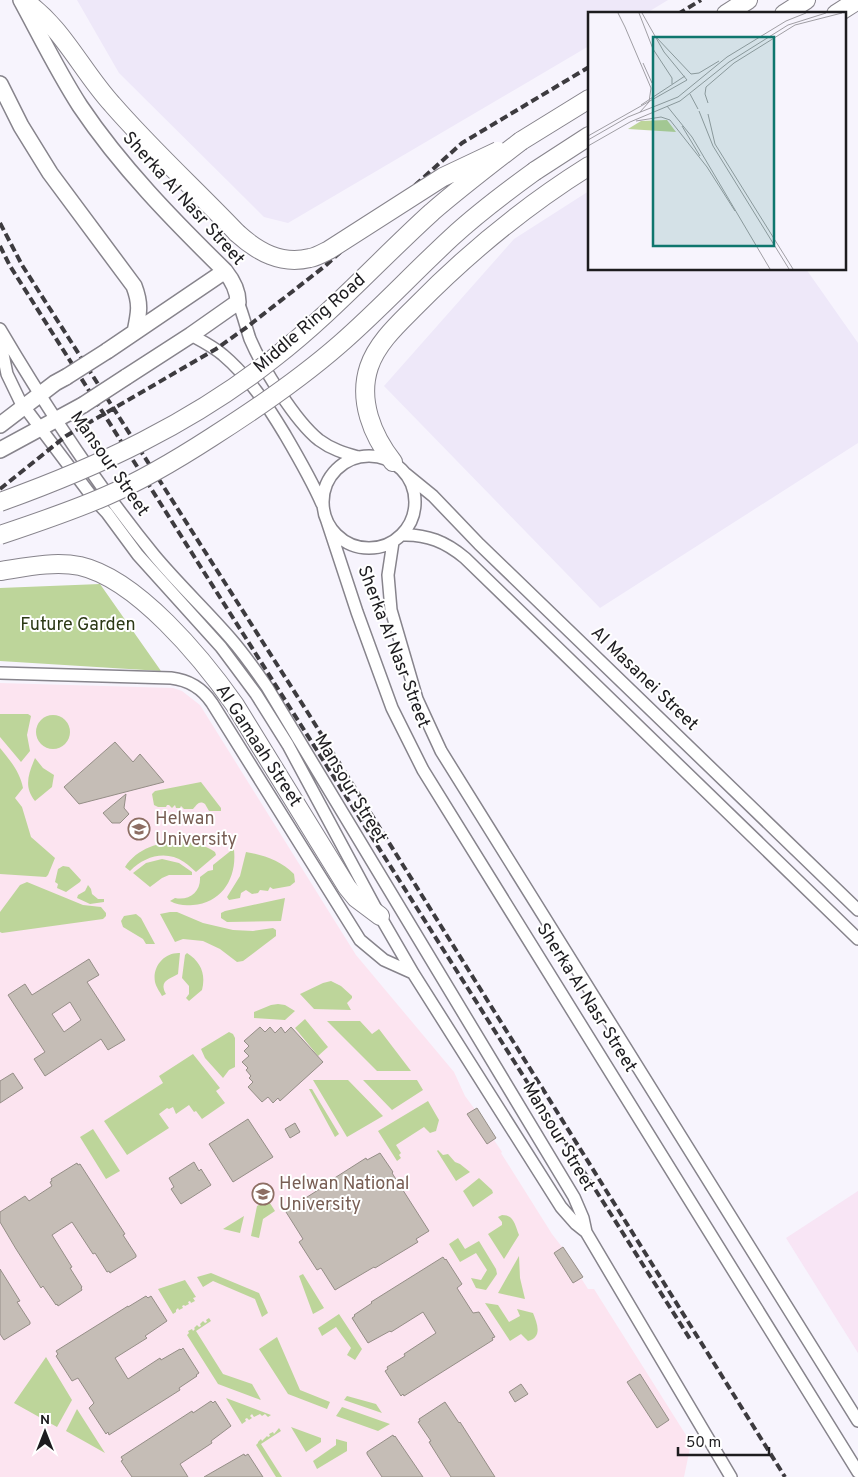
<svg xmlns="http://www.w3.org/2000/svg" width="858" height="1477" font-family="Overpass,sans-serif">
<style>
.commercial{fill:#f8e5f5}
.built{fill:#eee8f9}
.education{fill:#fce4f0}
.green{fill:#bdd59a}
.building{fill:#c5bdb6;stroke:#958e87;fill-rule:evenodd}
.lines{fill:none;stroke-linecap:round;stroke-linejoin:round}
.minor-casing{stroke:#87848c;stroke-width:14}
.major-casing{stroke:#87848c;stroke-width:18}
.highway-casing{stroke:#87848c;stroke-width:20}
.minor{stroke:#fff;stroke-width:11}
.major{stroke:#fff;stroke-width:15}
.highway{stroke:#fff;stroke-width:18}
.rail{stroke:#3d3b3f;stroke-width:4;stroke-dasharray:8 4;stroke-linecap:butt}
.major-bridge-casing{stroke:#87848c;stroke-width:18;stroke-linecap:butt}
.highway-bridge-casing{stroke:#87848c;stroke-width:20;stroke-linecap:butt}
.major-bridge{stroke:#fff;stroke-width:15}
.highway-bridge{stroke:#fff;stroke-width:18}
.labels{text-anchor:middle;dominant-baseline:central;stroke-width:4;stroke-linejoin:round;paint-order:stroke}
.street-label{font-size:18px;fill:#1d1c1f;stroke:#fff}
.park-label{font-size:18px;fill:#2c3916;stroke:#fff}
.education-label{font-size:18px;fill:#785e54;stroke:#fff;text-anchor:start}
.inset-road{fill:none;stroke:#a09ea4;stroke-width:1}
.view{fill:#0f766e;fill-opacity:0.15;stroke:#0f766e;stroke-width:2.5}
.inset-edge{fill:none;stroke:#1d1c1f;stroke-width:2.5}
</style>
<rect width="100%" height="100%" fill="#f7f4fd"/>
<!-- commercial -->
<path class="commercial" d="M858,1191V1353L786,1238Z"/>
<!-- built -->
<path class="built" d="M77,0H668L645,14H589V46L288,223L264,217L119,73Z
M589,191V269H806L858,343V443L600,608L384,386L514,239Z"/>
<!-- education -->
<path class="education" d="M0,683L173,688L182,691L200,705L356,955L454,1072L465,1096L496,1138L494,1140L502,1152L501,1153L552,1234L572,1260L583,1277L581,1278L588,1289H594L691,1443L684,1477H0Z"/>
<!-- green -->
<path class="green" d="M100,584L161,671L0,661V588Z
M0,714H28L31,716L27,735L30,751L21,762L0,737Z
M36 732a17 17 0 1 1 34 0a17 17 0 1 1-34 0Z
M0,748C10,760 20,772 23,788L15,798L22,807L31,837L55,858L48,875L46,877L0,874Z
M35,758L43,768L54,775L52,787L35,801C23,786 29,773 35,758Z
M201,782L221,808V811H209L205,804C199,800 197,805 193,809H184L181,806L180,808H176L175,805L172,808L169,805H167L166,807H158L154,805L152,794L155,791Z
M180,841C193,842 205,845 215,852L216,855L196,872C192,869 189,865 184,862C166,850 145,856 130,871L125,867C137,848 160,842 180,841Z
M233,849L234,850C237,878 222,903 193,905C185,906 177,905 170,901L175,898C189,901 201,892 200,877L208,871L213,870V865Z
M246,852C264,855 281,861 294,874L295,882L290,886L273,889L270,887L268,891L260,890L258,893L252,894L246,890L241,893L240,898L229,900L227,897L240,876Z
M162,859L179,863L192,872V875H169L162,878L150,887L133,873L146,863Z
M63,866L69,867L81,880L80,882L66,892L57,888L58,884L55,882L58,869Z
M27,882L83,905L101,907L106,913V916L103,919L2,933L0,932V912L20,885Z
M88,885L91,889L92,894L98,899H104V902L90,904L77,898L78,895L85,891Z
M285,898L281,921L227,922L221,918V913L225,911Z
M170,912H177L203,923L233,930L253,931L273,928L276,930V936L243,961L237,962L220,949L203,941L183,939L175,942L160,914Z
M136,914L141,918L155,944H146L143,939L123,927L121,921L124,916Z
M180,953L178,974C171,979 158,980 166,994L162,996C160,992 156,987 155,982C152,966 165,952 180,953Z
M187,953C201,962 206,974 202,990L189,1001L186,998L189,994V986L182,978L185,955Z
M331,981L341,986L352,996V998L347,1003L351,1010L314,1009L300,994L323,983Z
M278,1004L285,1005L295,1011L285,1020L254,1018V1012L271,1005Z
M305,1019L328,1047L318,1056L295,1028Z
M327,1021H360L372,1034L379,1029L411,1071H377Z
M229,1032L233,1034L235,1038V1067L229,1070L223,1078L205,1058L201,1049Z
M193,1054L220,1088L216,1091L225,1103L202,1119L196,1111L194,1112L189,1105L176,1114L173,1107L169,1109L167,1108L159,1114L169,1128L127,1155L104,1121L163,1083L159,1076Z
M313,1080H348L383,1116L347,1137Z
M363,1080H417L423,1090L392,1110Z
M309,1089H312L339,1134L335,1137Z
M428,1101L439,1120L436,1131L430,1133L424,1127L396,1145L401,1153L399,1155L401,1158L397,1161L378,1131Z
M93,1129L120,1171L106,1179L80,1137Z
M438,1150L443,1155L448,1154L455,1162L460,1164L470,1172L456,1181L437,1151Z
M479,1178L492,1190L493,1193L473,1207L463,1191Z
M268,1200L275,1211L263,1219L259,1238L251,1236L257,1206Z
M502,1215C514,1215 515,1225 519,1235L504,1259L488,1234L502,1225V1222L498,1217Z
M244,1216L240,1233L223,1229Z
M458,1238L465,1249L479,1241L496,1269L497,1274L486,1290L476,1288L471,1278L481,1280L487,1270L476,1253L460,1262L449,1244Z
M519,1256L520,1278L525,1299L498,1293Z
M211,1273L259,1293L268,1313L262,1317L255,1299L213,1281L203,1287L197,1277Z
M303,1274L324,1308L313,1314L299,1276Z
M185,1280L196,1297L193,1298L195,1301L191,1303L190,1301L188,1302L189,1304L185,1306L184,1305L182,1306L183,1308L179,1310L178,1308L176,1310V1312L173,1314L158,1289Z
M485,1303L498,1305L509,1322L520,1316L517,1309L533,1313C537,1323 543,1337 528,1341L521,1334L510,1341Z
M339,1314L362,1349L355,1360L347,1355L351,1348L336,1327L322,1336L318,1328Z
M209,1318L211,1321L196,1331L223,1374L252,1384L261,1400L218,1384L187,1335L189,1333L188,1331L192,1329L193,1331L195,1329L194,1328L197,1325L199,1327L201,1326L200,1324L203,1321L205,1323L207,1322L206,1320Z
M277,1337L300,1390L330,1402L327,1409L288,1394L259,1349Z
M46,1357L72,1400L57,1427L14,1403Z
M347,1396L376,1404L382,1413L344,1400Z
M226,1398L271,1415L268,1417L265,1414L262,1416L260,1414L254,1417L252,1414L250,1416L252,1418L249,1420L247,1418L245,1419L246,1421L242,1424Z
M342,1407L390,1424L378,1431L336,1416Z
M77,1409L105,1453L66,1431Z
M291,1427L321,1438V1442L306,1452Z
M279,1428L281,1431L261,1444L282,1477H276L256,1445L258,1443V1442L261,1439L262,1441L267,1436L268,1437L270,1436L269,1434L273,1432L274,1434Z
M336,1439L347,1442V1451L317,1469L313,1461L336,1445Z"/>
<!-- building -->
<path class="building" d="M115,742L133,762L140,754L164,782L79,804L64,787Z
M126,794L124,808L129,814L120,823H112L103,813Z
M89,959L99,975L87,982L125,1040L108,1050L101,1039L45,1076L34,1059L45,1052L8,995L25,984L32,995ZM70,1002L81,1020L64,1032L52,1014Z
M260,1027L265,1032L270,1027L275,1033L281,1027L285,1033L291,1027L323,1062L280,1101L278,1098L273,1103L268,1097L262,1102L248,1087L253,1082L249,1078L251,1076L246,1070L248,1068L242,1062L249,1056L244,1051L249,1046L244,1041Z
M13,1073L23,1088L0,1103V1081Z
M477,1108L496,1138L487,1144L467,1114Z
M248,1119L273,1157L233,1182L209,1144Z
M295,1123L300,1132L290,1138L285,1129Z
M380,1153L393,1172L392,1173L429,1231L416,1239L418,1242L375,1268L374,1267L335,1290L321,1268L317,1270L299,1242L303,1239L286,1212L289,1210L288,1209L323,1187L322,1186L366,1158L367,1160Z
M194,1162L199,1171L201,1169L211,1185L181,1204L171,1189L174,1187L169,1178Z
M77,1163L78,1165L80,1164L125,1234L123,1235L136,1255V1257L110,1273L109,1271L107,1272L95,1253L93,1254L72,1222L52,1235L72,1267L70,1268L82,1287L81,1288L82,1290L58,1306L57,1304L56,1305L43,1286L41,1288L16,1249L0,1222V1212L25,1196L29,1201L52,1186L50,1182L52,1181L51,1179Z
M563,1247L583,1277L573,1283L554,1253Z
M443,1257L445,1260L446,1259L462,1284L457,1288L473,1313L479,1312L495,1337L492,1338L493,1340L404,1396L403,1394L401,1396L385,1371L388,1369L387,1367L405,1356L404,1354L436,1333L423,1312L391,1332L390,1331L368,1343L352,1318L355,1316L354,1315L372,1303L371,1302Z
M0,1269L20,1301L17,1302L30,1322V1324L4,1340L0,1334Z
M146,1296L148,1298L151,1296L167,1321L145,1336L147,1338L115,1358L128,1379L160,1358L161,1360L180,1349L181,1350L183,1348L199,1373L196,1375L197,1376L179,1388L180,1390L109,1435L108,1432L106,1434L89,1408L94,1403L78,1378L72,1381L56,1356L58,1354L56,1351L128,1306V1307Z
M640,1374L669,1420L657,1428L627,1382Z
M521,1384L528,1394L515,1402L509,1392Z
M211,1401L213,1403L215,1401L231,1426L211,1441L212,1443L180,1464L188,1477H132L121,1461L123,1460L121,1457L192,1411L193,1413Z
M445,1402L459,1423L460,1422L495,1477H451L429,1442L431,1441L418,1422L420,1421L419,1419Z
M393,1435L394,1437L395,1436L423,1477H382L367,1454V1452Z
M244,1454L245,1456L248,1454L263,1477H204Z"/>
<g class="lines">
<!-- minor casing -->
<g class="minor-casing">
<path id="minor" d="M238,302C243,314 246,327 250,339C262,367 295,421 319,440C331,449 344,453 358,457
M0,329C46,407 96,484 154,555C178,584 206,610 231,639C244,654 256,671 267,687L574,1197L583,1218L586,1232L731,1477
M191,335C202,341 214,347 223,355C249,377 267,405 284,433C298,457 311,479 322,504
M0,339L7,374L20,401L93,498L107,513L138,555L221,647L256,694L288,745L380,916L413,973L561,1207L576,1224L586,1232
M323 502a46 46 0 1 1 92 0a46 46 0 1 1-92 0Z
M406,474L433,496L479,544L858,910
M327,521L357,612L392,708L423,770L858,1472
M402,535C427,534 446,542 465,558L858,939
M393,542L388,575L391,610L417,699L441,751L858,1421
M0,673L171,678C189,680 202,688 212,703L360,940L384,960L413,973"/>
</g>
<!-- major casing -->
<g class="major-casing">
<path id="major" d="M21,0C40,35 58,72 80,106C121,167 173,220 225,271C233,281 238,290 238,302L191,335L126,377
M0,84L21,126L50,173L134,286C141,304 139,313 135,332
M107,351L225,271
M0,425L55,383L66,377
M0,450L83,405"/>
</g>
<!-- highway casing -->
<g class="highway-casing">
<path id="highway" d="M23,0C62,26 81,70 112,104C151,149 196,190 237,233
M726,14L748,0
M784,14L806,0
M836,14L858,0
M521,141L589,99
M535,171L589,136
M393,462C372,435 358,400 369,367C377,343 398,324 415,307C468,253 525,206 589,166
M0,571C26,567 54,561 80,566C137,579 202,658 235,705L347,887L356,898L380,916"/>
</g>
<!-- minor -->
<use href="#minor" class="minor"/>
<!-- major -->
<use href="#major" class="major"/>
<!-- highway -->
<use href="#highway" class="highway"/>
<!-- rail -->
<path class="rail" d="M678,14L701,0
M0,223L22,265L308,713L785,1477
M0,246L10,266L690,1339
M0,489L66,436L216,349L247,327L325,266L462,143L589,67"/>
<!-- major-bridge casing -->
<g class="major-bridge-casing">
<path id="major-bridge" d="M66,377L107,351
M83,405L126,377"/>
</g>
<!-- highway-bridge casing -->
<g class="highway-bridge-casing">
<path id="highway-bridge" d="M237,233C258,252 281,265 310,258C316,257 323,253 329,250L443,177L498,151
M0,502C98,467 192,423 274,358C331,314 379,260 432,212C461,187 491,164 521,141
M0,535C36,523 72,511 106,496C143,480 178,459 212,437C256,409 300,379 340,344C379,310 414,272 452,237C478,213 506,192 535,171"/>
</g>
<!-- major-bridge -->
<use href="#major-bridge" class="major-bridge"/>
<!-- highway-bridge -->
<use href="#highway-bridge" class="highway-bridge"/>
</g>
<!-- icons -->
<defs>
<g id="university-ring" transform="scale(1.125)"><circle r="9.5" fill="#fff" stroke="#8d6e63" stroke-width="1.5"/><path d="M0-5L7-2L0 1L-7-2ZM-4 1L0 2.5L4 1V4Q0 6-4 4Z" fill="#8d6e63"/></g>
</defs>
<g fill-rule="evenodd">
<use href="#university-ring" x="139" y="829"/>
<use href="#university-ring" x="263" y="1194"/>
</g>
<g class="labels">
<!-- street labels -->
<g class="street-label">
<text transform="translate(183 199) rotate(48)">Sherka Al Nasr Street</text>
<text transform="translate(310 324) rotate(-41)">Middle Ring Road</text>
<text transform="translate(109 464) rotate(55)">Mansour Street</text>
<text transform="translate(393 647) rotate(69)">Sherka Al Nasr Street</text>
<text transform="translate(644 679) rotate(44)">Al Masanei Street</text>
<text transform="translate(258 746) rotate(57)">Al Gamaah Street</text>
<text transform="translate(350 789) rotate(59)">Mansour Street</text>
<text transform="translate(586 998) rotate(58)">Sherka Al Nasr Street</text>
<text transform="translate(558 1137) rotate(59)">Mansour Street</text>
</g>
<!-- park labels -->
<g class="park-label">
<text x="78" y="625">Future Garden</text>
</g>
<!-- education labels -->
<g class="education-label">
<text x="155" y="819">Helwan<tspan x="155" dy="21">University</tspan></text>
<text x="279" y="1184">Helwan National<tspan x="279" dy="21">University</tspan></text>
</g>
</g>
<!-- overview -->
<g transform="translate(588 12)">
<rect width="258" height="258" fill="#f7f4fd"/>
<path d="M79,108L88,120L40,117L53,109Z" fill="#bdd59a"/>
<path class="inset-road" d="M30,1L37,15M51,1L65,37L84,66V72M37,15L63,76L61,90L52,100M68,25L103,62L111,61L131,49M55,51L64,71M102,82L110,97M120,91L117,82L118,75L146,51L207,13L254,1M53,93L97,64M79,94L104,125L182,257M111,99L125,134L201,257M120,102L127,132L205,257M48,109L73,105L82,108L119,155M94,114L112,144M0,124L99,68L76,40L54,1M0,128L40,105L90,85L139,45L198,9L218,1M0,134L42,110L92,89L141,50L200,13L238,1M119,155L147,199"/>
<path class="view" d="M65,25H186V234H65Z"/>
<rect width="258" height="258" class="inset-edge"/>
</g>
<!-- north arrow -->
<g transform="translate(45 1432)" stroke="#ffffff" stroke-width="4" paint-order="stroke">
<path d="M0-4L9 19L0 12L-9 19Z" fill="#1d1c1f"/>
<text y="-8" font-size="14" font-weight="bold" text-anchor="middle" fill="#1d1c1f">N</text>
</g>
<!-- scale -->
<path d="M678 1447v8h91v-8" fill="none" stroke="#1d1c1f" stroke-width="2.5"/>
<text x="686" y="1447" font-size="15" fill="#1d1c1f" stroke="#ffffff" stroke-width="4" paint-order="stroke">50 m</text>
</svg>
